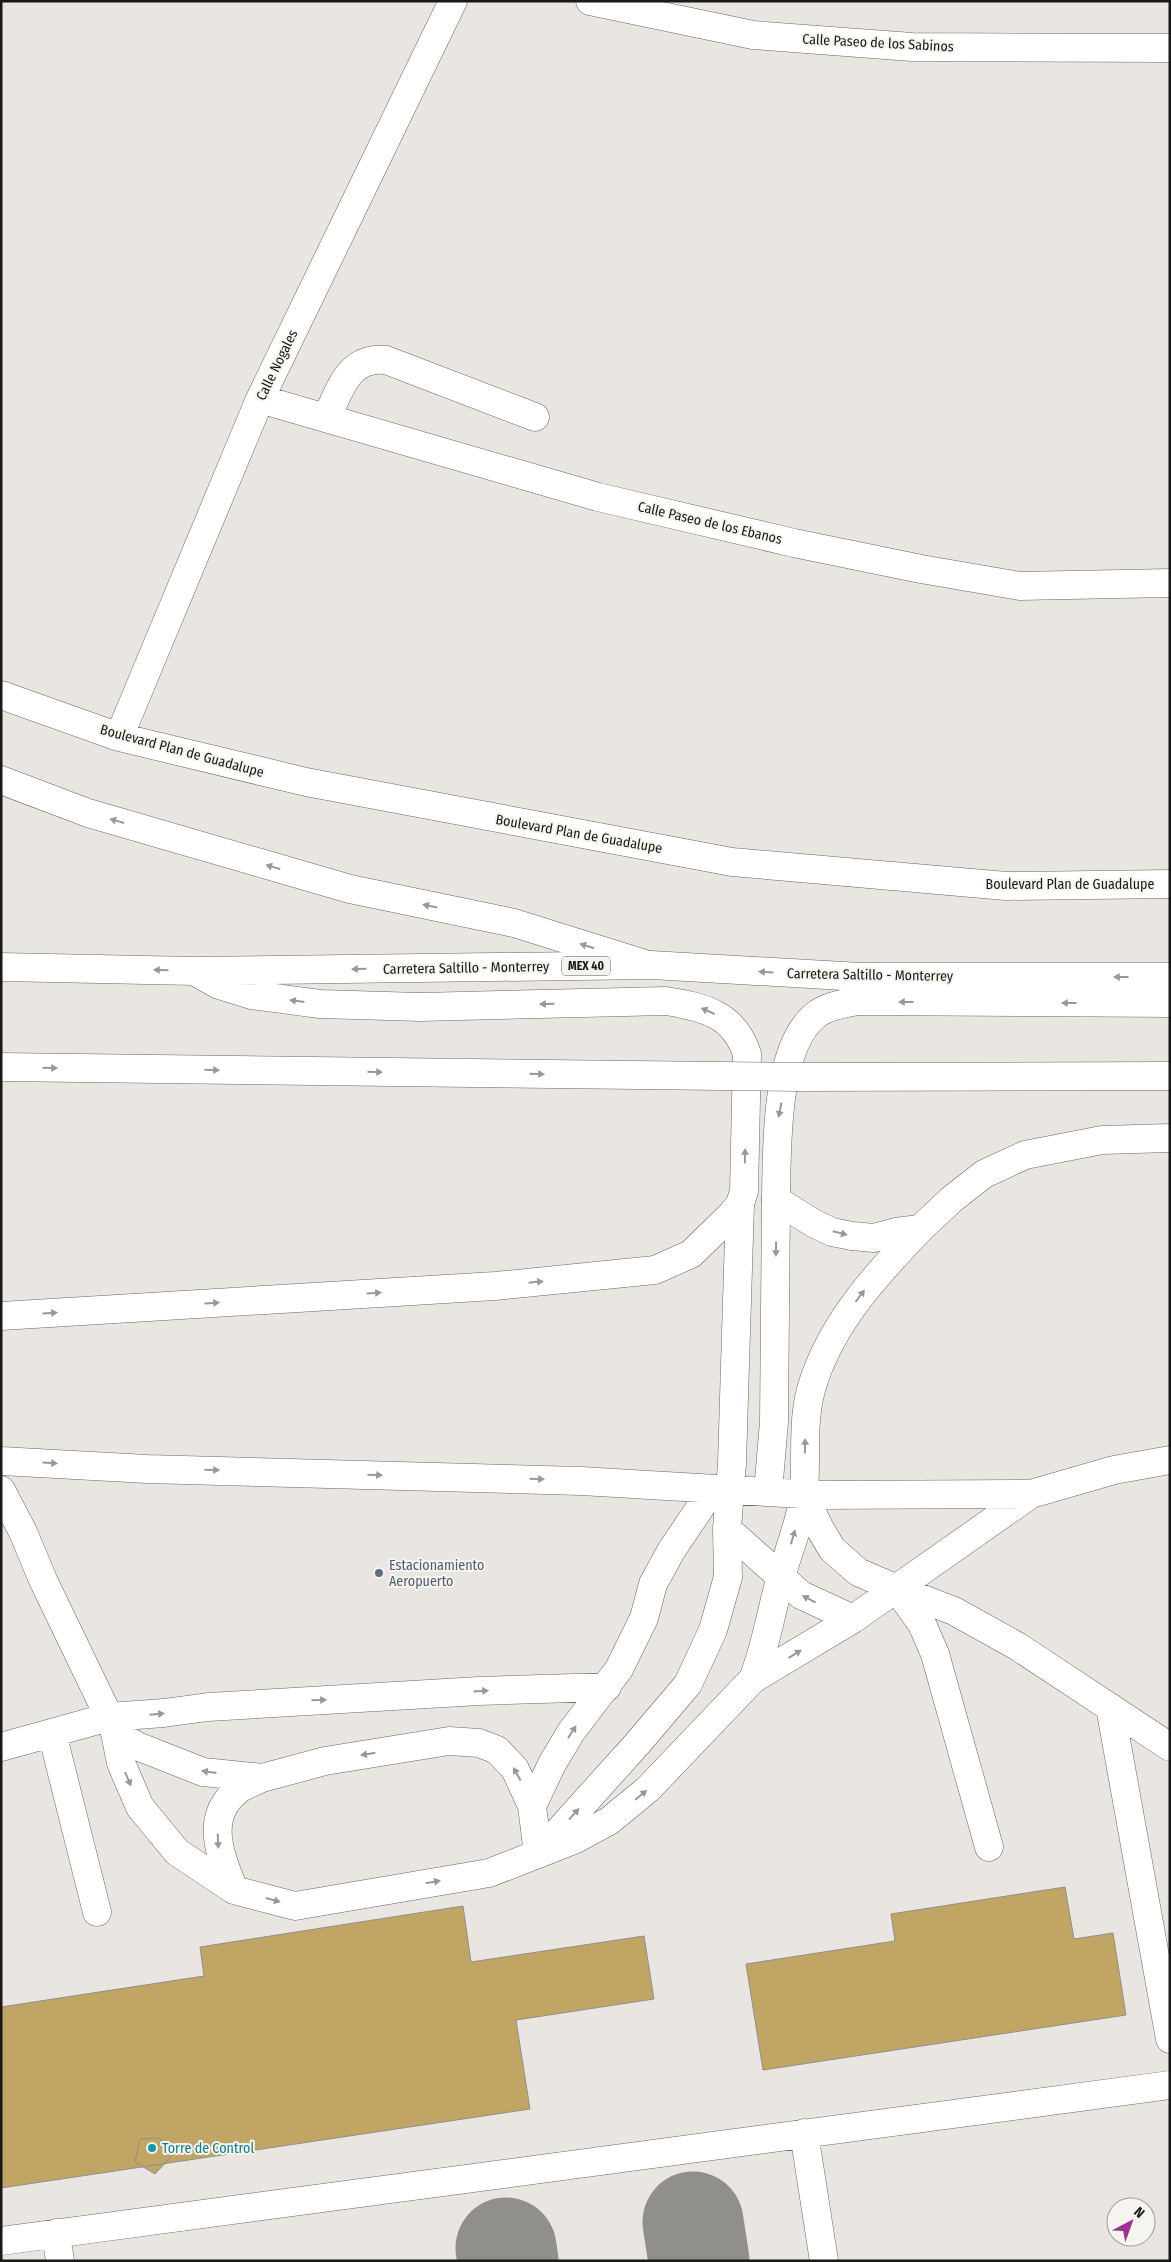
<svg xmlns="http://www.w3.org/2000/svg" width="1171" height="2262" font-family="'Fira Sans Condensed',sans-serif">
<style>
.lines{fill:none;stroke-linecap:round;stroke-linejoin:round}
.taxiway{stroke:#918f8c;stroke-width:101}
.building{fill:#c0a565;stroke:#918f8a}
.minor-casing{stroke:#696762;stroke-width:29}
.major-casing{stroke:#696762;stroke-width:29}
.highway-casing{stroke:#696762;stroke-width:29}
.minor{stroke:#fff;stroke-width:28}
.major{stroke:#fff;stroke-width:28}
.highway{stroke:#fff;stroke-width:28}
.highway-bridge-casing{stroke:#696762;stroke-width:29;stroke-linecap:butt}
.highway-bridge{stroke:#fff;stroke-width:28}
.oneway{fill:#989897}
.service-dot{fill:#5c6f8a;stroke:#f6f4ee;stroke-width:2}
.culture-dot{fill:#0f9aa8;stroke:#f6f4ee;stroke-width:2}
.labels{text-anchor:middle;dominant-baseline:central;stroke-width:4;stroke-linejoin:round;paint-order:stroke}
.shield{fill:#f6f4ee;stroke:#5b5b58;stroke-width:1}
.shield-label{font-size:12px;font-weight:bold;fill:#191917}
.street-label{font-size:14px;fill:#191917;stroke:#f6f4ee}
.service-label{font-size:14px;fill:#4e5e75;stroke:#f6f4ee;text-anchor:start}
.culture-label{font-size:14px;fill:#0d838f;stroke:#f6f4ee;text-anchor:start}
</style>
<rect width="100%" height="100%" fill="#e9e6e1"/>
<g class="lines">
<!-- taxiway -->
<path class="taxiway" d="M693,2222L699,2261
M506,2248L508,2261"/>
</g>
<!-- building -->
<path class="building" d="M1065,1887L1074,1939L1113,1933L1126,2015L763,2070L746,1964L895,1941L891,1914Z
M463,1906L471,1962L644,1936L654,1999L516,2020L530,2109L1,2188V2007L204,1976L200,1947Z
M160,2138L171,2157L155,2174L135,2162L140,2139Z"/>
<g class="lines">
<!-- minor casing -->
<g class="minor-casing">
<path id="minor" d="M590,1L753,35L912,47L1170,48
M260,399L598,497L794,543L921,569L1020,586L1170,583
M326,418C341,389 348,356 386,360L535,417
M1,695L119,737L306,782L732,862L1006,886L1170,884
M119,737L260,399L453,1
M1,1461L147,1469L581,1481L818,1495L1031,1494L1114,1470L1170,1460
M1,1490L23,1532L43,1580L109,1717L115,1733L121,1763L140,1807L177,1852L234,1890L295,1906L489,1873L538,1854L637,1744L688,1684L713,1630L728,1577L727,1529L732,1463L740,1204
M768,1492L774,1422L776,1200
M804,1495L819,1527L832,1549L858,1572L897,1589L954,1611L1017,1646L1170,1747
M727,1529L801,1595L853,1619
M897,1589L922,1624L935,1654L989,1847
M753,1679C766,1646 771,1611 781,1577C788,1552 802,1518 804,1493C807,1455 801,1416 814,1380C834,1320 877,1274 920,1229
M1110,1707L1170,2039
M52,1733L97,1912
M115,1733L137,1746L203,1772L262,1778L325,1761L449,1741L479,1743L497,1750L515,1769L532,1806L538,1854L576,1839L609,1821L648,1789L753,1679L853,1619L1031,1494
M1,1747L109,1717L164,1713L208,1707L479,1691L607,1687
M532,1806L552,1764L571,1732L619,1669L644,1618L653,1584L671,1551L712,1490
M234,1890C221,1857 203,1817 238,1790C244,1785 254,1782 262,1778
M804,2133L824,2261
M56,2233L60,2261
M1,2241L1170,2085"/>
</g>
<!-- major casing -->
<g class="major-casing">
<path id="major" d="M1,780L88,813L350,889L514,923L642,963"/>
</g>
<!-- highway casing -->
<g class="highway-casing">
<path id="highway" d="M1,967L194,971L651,965L861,977H1170
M1170,1003L857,1001C844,1004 829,1005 817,1014C774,1046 777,1151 776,1200L815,1224L832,1232L852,1236L874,1238L896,1232L920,1229L952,1199L984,1174L1025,1155L1102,1140L1170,1138
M1,1316L495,1286L655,1270L691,1254L732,1214L740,1204L744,1191L747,1054C734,1014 704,1007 666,1001L420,1007L320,1004L251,995L219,985L194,971"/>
</g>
<!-- minor -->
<use href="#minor" class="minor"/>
<!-- major -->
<use href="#major" class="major"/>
<!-- highway -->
<use href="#highway" class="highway"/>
<!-- highway-bridge casing -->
<g class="highway-bridge-casing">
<path id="highway-bridge" d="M1,1067L794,1077L1170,1076"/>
</g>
<!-- highway-bridge -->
<use href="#highway-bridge" class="highway-bridge"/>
</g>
<!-- one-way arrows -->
<defs><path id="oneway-solid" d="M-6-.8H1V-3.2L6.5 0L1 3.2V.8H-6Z" transform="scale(1.25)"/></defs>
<g class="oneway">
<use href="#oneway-solid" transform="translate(117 821) rotate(-164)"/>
<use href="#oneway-solid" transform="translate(273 867) rotate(-164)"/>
<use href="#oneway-solid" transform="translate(430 906) rotate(-168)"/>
<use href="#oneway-solid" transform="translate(587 946) rotate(-163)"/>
<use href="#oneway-solid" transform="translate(359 969) rotate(179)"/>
<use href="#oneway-solid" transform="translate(161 970) rotate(-179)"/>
<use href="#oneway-solid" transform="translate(766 972) rotate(-177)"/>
<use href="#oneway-solid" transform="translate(1121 977) rotate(-180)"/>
<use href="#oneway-solid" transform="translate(297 1001) rotate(-173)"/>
<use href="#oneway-solid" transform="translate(906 1002) rotate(-180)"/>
<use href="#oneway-solid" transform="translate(1069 1003) rotate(-180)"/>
<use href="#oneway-solid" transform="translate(547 1004) rotate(179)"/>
<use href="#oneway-solid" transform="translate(708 1011) rotate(-156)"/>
<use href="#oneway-solid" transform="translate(50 1068) rotate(1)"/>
<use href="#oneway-solid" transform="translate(212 1070) rotate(1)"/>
<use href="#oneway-solid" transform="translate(375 1072) rotate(1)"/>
<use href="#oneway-solid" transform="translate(537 1074) rotate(1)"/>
<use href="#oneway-solid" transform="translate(780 1110) rotate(101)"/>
<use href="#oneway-solid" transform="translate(745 1156) rotate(-89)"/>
<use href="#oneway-solid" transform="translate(840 1233) rotate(14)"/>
<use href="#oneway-solid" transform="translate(776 1249) rotate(91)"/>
<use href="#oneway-solid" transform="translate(536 1282) rotate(-6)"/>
<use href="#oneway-solid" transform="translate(374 1293) rotate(-3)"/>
<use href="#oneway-solid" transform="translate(860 1296) rotate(-53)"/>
<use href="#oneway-solid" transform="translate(212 1303) rotate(-4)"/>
<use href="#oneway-solid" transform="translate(50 1313) rotate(-4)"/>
<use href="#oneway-solid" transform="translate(805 1446) rotate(-89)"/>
<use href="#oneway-solid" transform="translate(50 1463) rotate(3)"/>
<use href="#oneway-solid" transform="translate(212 1470) rotate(2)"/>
<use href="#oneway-solid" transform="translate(375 1475) rotate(2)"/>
<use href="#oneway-solid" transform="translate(537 1479) rotate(2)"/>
<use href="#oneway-solid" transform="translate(793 1537) rotate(-74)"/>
<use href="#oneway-solid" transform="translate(809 1599) rotate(-152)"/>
<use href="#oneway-solid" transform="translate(795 1654) rotate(-31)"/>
<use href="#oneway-solid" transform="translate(481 1691) rotate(-3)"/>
<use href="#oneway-solid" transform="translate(319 1700) rotate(-2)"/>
<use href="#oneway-solid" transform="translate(157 1714) rotate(-5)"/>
<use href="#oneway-solid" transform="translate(572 1732) rotate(-57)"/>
<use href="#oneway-solid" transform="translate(368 1754) rotate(171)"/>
<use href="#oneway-solid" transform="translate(209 1772) rotate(-172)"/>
<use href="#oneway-solid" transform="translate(517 1774) rotate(-119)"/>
<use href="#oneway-solid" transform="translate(128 1779) rotate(66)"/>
<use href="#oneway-solid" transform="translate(641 1795) rotate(-39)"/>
<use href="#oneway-solid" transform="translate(574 1814) rotate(-48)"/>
<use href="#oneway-solid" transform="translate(218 1841) rotate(88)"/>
<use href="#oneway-solid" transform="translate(433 1882) rotate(-10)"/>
<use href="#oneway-solid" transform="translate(273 1900) rotate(15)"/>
</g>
<!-- markers -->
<circle class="service-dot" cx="379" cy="1573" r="5"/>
<circle class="culture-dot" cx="152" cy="2148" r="5"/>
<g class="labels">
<!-- shield labels -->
<rect class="shield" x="562" y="956.5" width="48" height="19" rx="4"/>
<g class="shield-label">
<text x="586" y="966">MEX 40</text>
</g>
<!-- street labels -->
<g class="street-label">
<text transform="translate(878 43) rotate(3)">Calle Paseo de los Sabinos</text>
<text transform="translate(277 365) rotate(-64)">Calle Nogales</text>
<text transform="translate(710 523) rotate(13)">Calle Paseo de los Ebanos</text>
<text transform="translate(182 751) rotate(15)">Boulevard Plan de Guadalupe</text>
<text transform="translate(579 834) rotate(10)">Boulevard Plan de Guadalupe</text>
<text x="1070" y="884">Boulevard Plan de Guadalupe</text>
<text transform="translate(466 968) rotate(-1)">Carretera Saltillo - Monterrey</text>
<text transform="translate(870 975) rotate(1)">Carretera Saltillo - Monterrey</text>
</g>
<!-- service labels -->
<g class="service-label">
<text x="389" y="1565">Estacionamiento<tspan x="389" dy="16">Aeropuerto</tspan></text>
</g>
<!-- culture labels -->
<g class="culture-label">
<text x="162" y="2148">Torre de Control</text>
</g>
</g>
<!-- border -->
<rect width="1171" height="2262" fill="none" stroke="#191917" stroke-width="5"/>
<!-- north arrow -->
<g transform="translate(1131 2222) rotate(41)"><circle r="24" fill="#f6f4ee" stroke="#9e9c98"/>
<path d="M0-4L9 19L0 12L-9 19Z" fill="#9c3192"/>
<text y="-8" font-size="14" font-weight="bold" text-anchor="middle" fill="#191917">N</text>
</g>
</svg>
